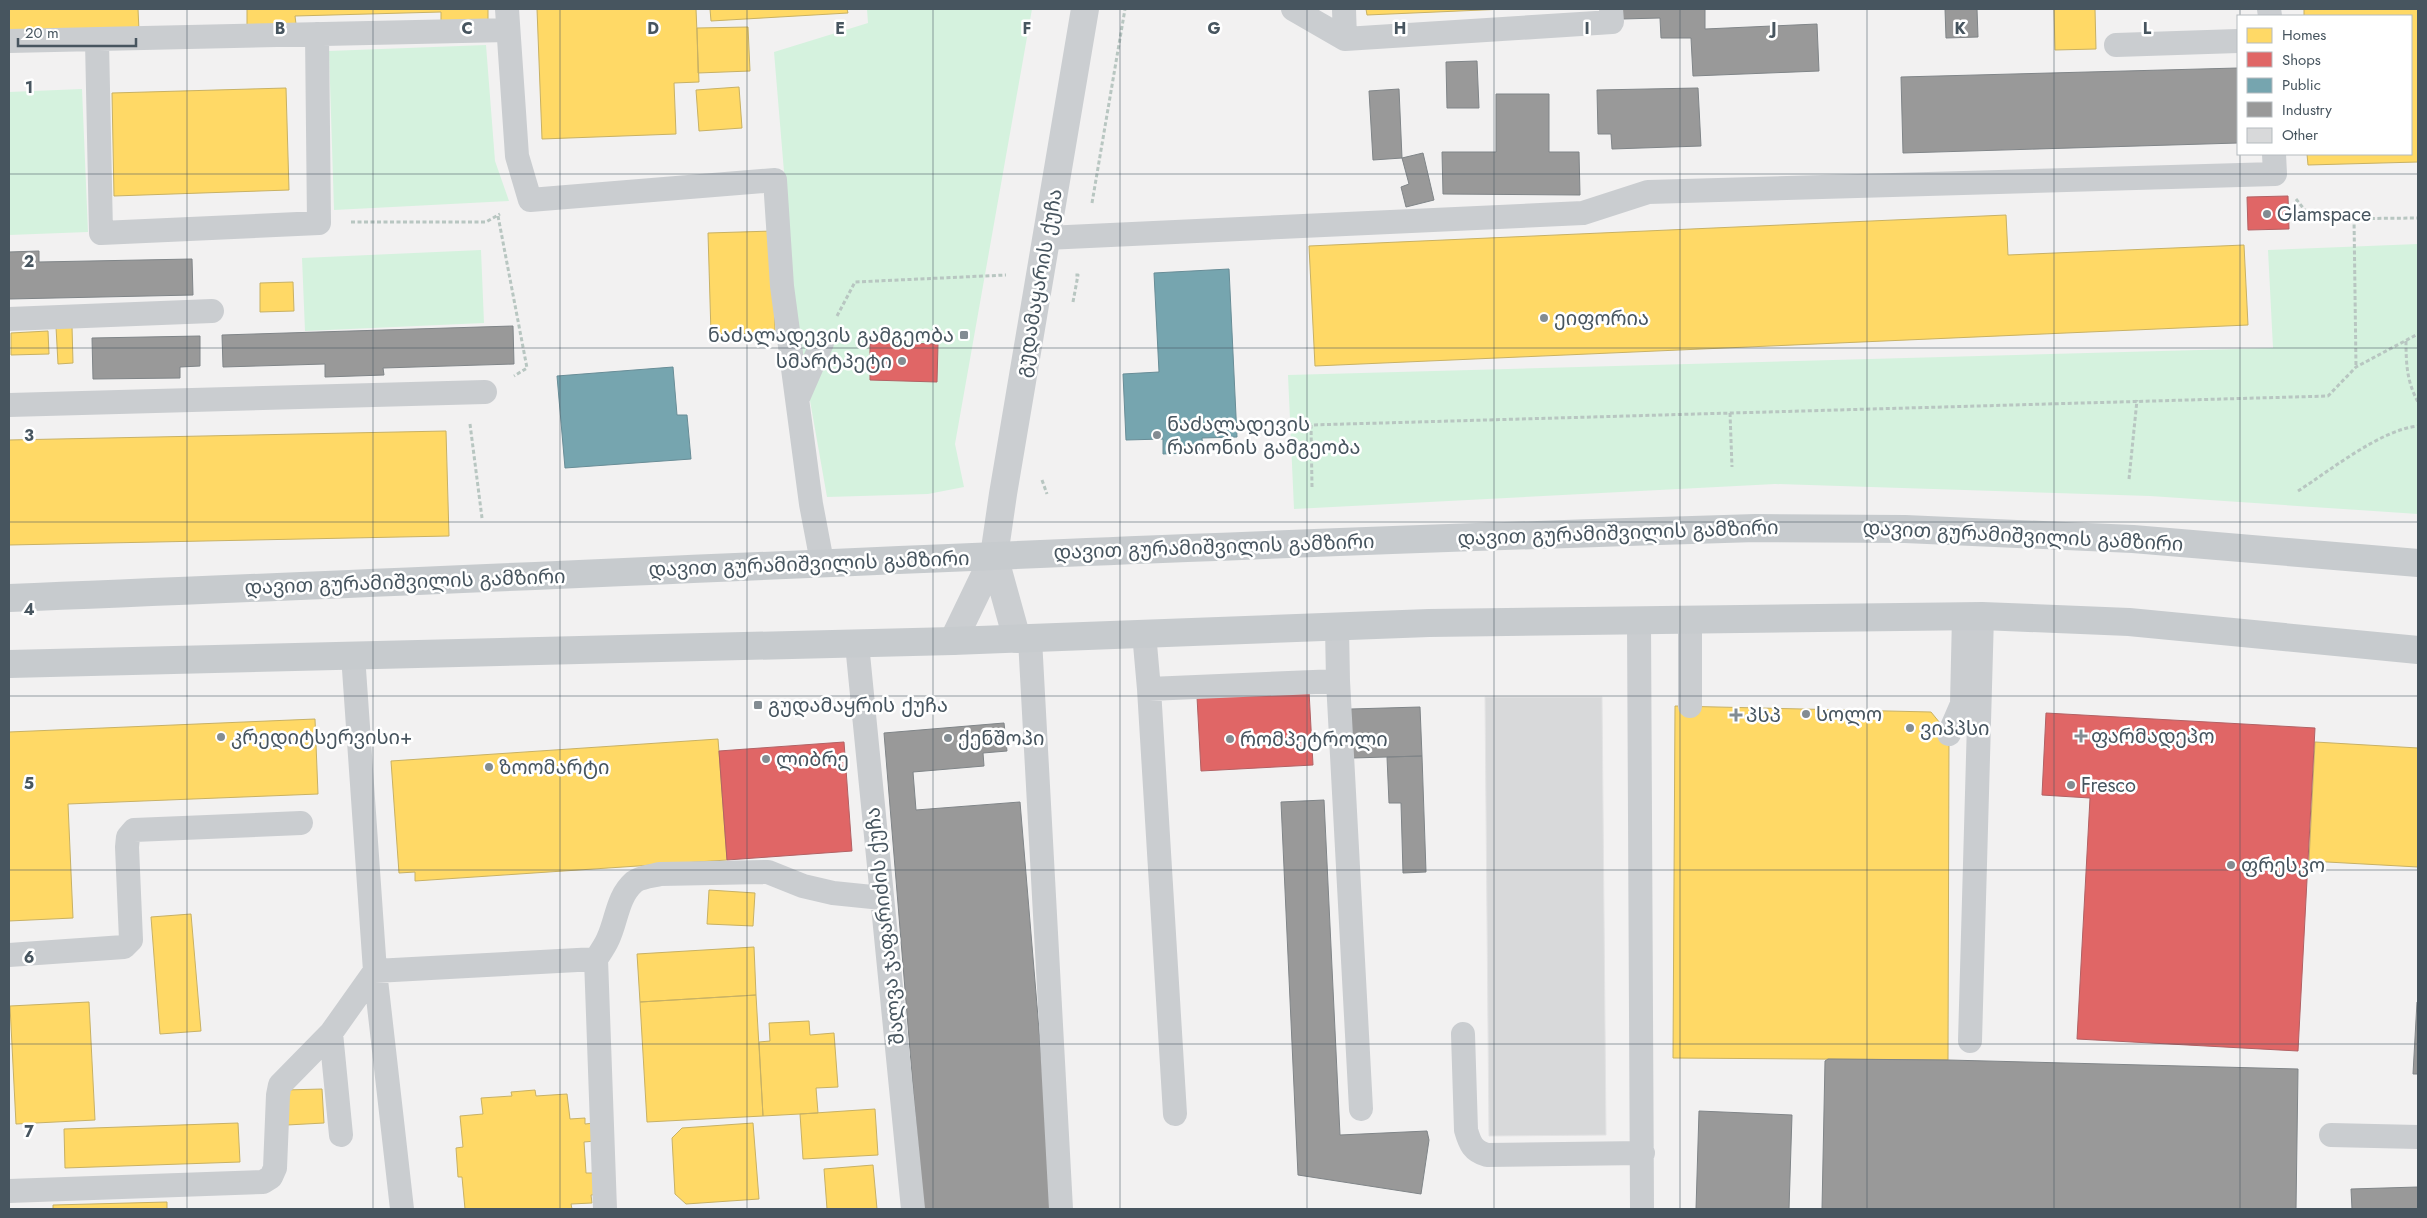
<svg xmlns="http://www.w3.org/2000/svg" width="2427" height="1218" font-family="Jost,'Noto Sans Georgian',sans-serif">
<style>
.green{fill:#d5f2de}
.homes{fill:#ffd966;stroke:#c8b164}
.shops{fill:#e06666;stroke:#b26164}
.public{fill:#76a5af;stroke:#688d97}
.industry{fill:#999;stroke:#808588}
.building{fill:#d8d9da;stroke:#e3e3e4}
.lines{fill:none;stroke-linecap:round;stroke-linejoin:round}
.path{stroke:#b8c6c1;stroke-width:3;stroke-dasharray:4 2.5;stroke-linecap:butt}
.lane{stroke:#cacdd0;stroke-width:24}
.secondary{stroke:#cbced1;stroke-width:28}
.primary{stroke:#c7cbce;stroke-width:28}
.grid{fill:none;stroke:#47555f;stroke-width:1;stroke-opacity:0.55}
.poi-dot{fill:#838c92;stroke:#fff;stroke-width:2}
.labels{text-anchor:middle;dominant-baseline:central;stroke-width:5;stroke-linejoin:round;paint-order:stroke}
.poi-label{font-size:20px;fill:#47555f;stroke:#fff;text-anchor:start}
.street-label{font-size:20px;fill:#47555f;stroke:#fff}
.grid-label{font-size:16px;text-anchor:middle;font-weight:bold;fill:#47555f;stroke:#fff;stroke-width:5;stroke-linejoin:round;paint-order:stroke}
</style>
<rect width="100%" height="100%" fill="#f2f1f1"/>
<!-- green -->
<path class="green" d="M867,9H1032L955,444L964,487L928,494L827,497L797,327L774,52L868,23Z
M486,45L495,161L509,201L334,210L329,51Z
M82,89L88,232L9,235V92Z
M2418,244V514L2150,496L1775,484L1294,509L1288,375L2273,348L2268,250Z
M481,250L484,323L305,331L302,258Z"/>
<!-- homes -->
<path class="homes" d="M9,9H138L139,31L9,34Z
M247,9H488V21L441,22V12L295,16L296,24L247,25Z
M537,9H696L699,82L674,83L676,134L542,139Z
M710,9H847L848,13L711,21Z
M1366,9H1505L1367,15Z
M2054,9H2095L2096,49L2055,50Z
M2304,9H2418V162L2308,165L2307,154H2411V16H2304Z
M748,27L750,71L698,73L697,28Z
M739,87L742,128L699,131L696,90Z
M286,88L289,190L114,196L112,93Z
M2006,215L2008,255L2244,245L2248,325L1315,366L1309,246Z
M773,231L775,333L711,334L708,233Z
M293,282L294,311L260,312V283Z
M72,326L73,363L58,364L56,327Z
M48,331L49,354L11,355V333Z
M446,431L449,536L9,545V440Z
M1675,706L1931,712L1949,734L1948,1060L1673,1058Z
M315,719L318,794L68,804L73,918L9,921V732Z
M718,739L727,860L415,881V872L399,873L391,761Z
M2315,742L2418,748V867L2309,861Z
M709,890L755,893L753,926L707,924Z
M191,914L201,1031L160,1034L151,917Z
M754,947L756,995L640,1002L637,954Z
M756,995L763,1116L647,1122L640,1002Z
M89,1002L95,1120L16,1124L10,1006Z
M809,1021L810,1035L834,1033L838,1087L816,1088L818,1113L763,1116L759,1042L770,1041L769,1023Z
M322,1089L324,1123L287,1125L285,1090Z
M535,1090L536,1096L567,1094L570,1119L585,1118V1124L594,1123L596,1141L584,1142L586,1173H597L599,1194L591,1195L592,1203L571,1204L572,1209H465L462,1177H458L456,1148L463,1147L460,1116L483,1114L481,1098L512,1096L511,1092Z
M875,1109L878,1155L803,1159L800,1114Z
M238,1123L240,1162L65,1168L64,1129Z
M753,1123L759,1199L686,1204L675,1194L672,1138L682,1128Z
M873,1165L877,1209H827L824,1169Z
M167,1202V1209H53V1205Z"/>
<!-- shops -->
<path class="shops" d="M2288,196L2289,229L2248,230L2247,197Z
M870,342L938,344L937,382L870,380Z
M1309,691L1313,765L1201,771L1197,697Z
M2046,713L2315,728L2298,1051L2077,1039L2090,798L2042,795Z
M844,742L852,851L727,860L719,751Z"/>
<!-- public -->
<path class="public" d="M1229,269L1237,437L1202,438L1203,452L1163,454V439L1126,440L1123,374L1159,372L1154,273Z
M673,367L677,415H687L691,459L565,468L557,376Z"/>
<!-- industry -->
<path class="industry" d="M1621,9H1705V29L1817,24L1819,71L1693,76L1691,38H1661L1660,18L1622,19Z
M1945,9H1977L1978,37L1946,38Z
M1477,61L1479,108H1447L1446,62Z
M2238,68V143L1903,153L1901,77Z
M1698,88L1701,146L1612,149L1611,134H1598L1597,90Z
M1399,89L1402,158L1373,160L1369,91Z
M1496,94H1549V152H1579L1580,195L1443,194L1442,152H1496Z
M1423,153L1434,200L1406,207L1401,187L1409,184L1402,158Z
M39,251V262L192,259L193,295L9,299V252Z
M513,326L514,364L383,368L384,375L325,377V364L223,367L222,335Z
M200,336V366L180,367V378L93,379L92,338Z
M1420,707L1422,756L1352,758L1351,709Z
M1004,723L1007,751L983,753L984,766L913,772L916,810L1020,802L1054,1209H923L884,733Z
M1422,756L1426,872L1403,873L1401,803H1389L1387,757Z
M1324,800L1340,1135L1427,1131L1429,1140L1421,1194L1298,1175L1281,802Z
M2417,1002H2418V1074H2413Z
M1828,1059L1948,1060L2298,1069L2296,1209H1822L1825,1061Z
M1699,1111L1792,1115L1789,1209H1696Z
M2418,1187V1209H2352L2351,1189Z"/>
<!-- building -->
<path class="building" d="M1485,697H1602L1606,1135L1489,1136Z"/>
<g class="lines">
<!-- path -->
<path class="path" d="M2296,199L2312,219L2418,218
M1092,203L1125,9
M498,216L527,368L514,376
M2354,218L2356,367
M351,222H486L500,214
M1073,302L1078,275H1075
M837,316L855,282L1006,275
M2406,341C2406,364 2407,382 2418,402
M1730,413L1732,467
M470,424L482,518
M2129,479L2137,400
M1042,480L1047,494
M1312,487L1311,425L2328,396L2356,367L2418,334
M2298,491C2331,470 2380,430 2418,426"/>
<!-- lane -->
<path class="lane" d="M507,9L517,156L530,200L775,180L782,286L811,504L822,562
M1293,9L1345,39L1612,22L1611,9
M1344,9L1345,39
M2269,9L2270,16
M9,41L508,30
M97,41L101,233L319,223L317,34
M2116,45L2238,41
M1046,238L1583,213L1648,192L2275,174L2274,154
M9,319L212,311
M798,398L822,343
M9,405L485,392
M1690,620V706
M1639,621L1642,1209
M1337,627L1338,681L1361,1109
M1144,633L1149,689L1338,681
M1030,639L1061,1209
M857,644L913,1209
M353,655L375,971L402,1209
M1149,689L1175,1114
M1949,734L1962,704L1964,616
M9,955L124,947L131,940L127,847L128,837L134,830L301,823
M596,959C600,953 605,946 608,939C617,920 617,897 634,882C640,877 652,876 660,874L768,872L803,886L833,893L882,898
M596,959L605,1209
M331,1033L341,1135
M1463,1034L1466,1130C1470,1144 1473,1151 1487,1155L1643,1153
M1970,1041L1982,616
M2331,1135L2418,1137
M9,1191L263,1182L271,1177L275,1168L278,1095L280,1085L331,1033L375,971L596,959"/>
<!-- secondary -->
<path class="secondary" d="M994,556L1017,639
M953,641L994,556L1003,494L1085,9"/>
<!-- primary -->
<path class="primary" d="M9,598C591,575 1173,545 1756,528L1905,529L2133,539L2418,563
M9,664L953,641L1429,623L1982,616L2129,622L2418,650"/>
</g>
<!-- grid -->
<path class="grid" d="M187,9V1209M373,9V1209M560,9V1209M747,9V1209M933,9V1209M1120,9V1209M1307,9V1209M1494,9V1209M1680,9V1209M1867,9V1209M2054,9V1209M2240,9V16M2240,154V1209M9,174H2418M9,348H2418M9,522H2418M9,696H2418M9,870H2418M9,1044H2418"/>
<!-- markers -->
<g class="poi-dot">
<circle cx="2267" cy="214" r="5"/>
<circle cx="1544" cy="318" r="5"/>
<rect x="959" y="330" width="10" height="10" rx="2.5"/>
<circle cx="902" cy="361" r="5"/>
<circle cx="1157" cy="435" r="5"/>
<rect x="753" y="700" width="10" height="10" rx="2.5"/>
<circle cx="1806" cy="714" r="5"/>
<path d="M1733.5 707.5h5v5h5v5h-5v5h-5v-5h-5v-5h5z"/>
<circle cx="1910" cy="728" r="5"/>
<path d="M2078.5 728.5h5v5h5v5h-5v5h-5v-5h-5v-5h5z"/>
<circle cx="221" cy="737" r="5"/>
<circle cx="948" cy="738" r="5"/>
<circle cx="1230" cy="739" r="5"/>
<circle cx="766" cy="759" r="5"/>
<circle cx="489" cy="767" r="5"/>
<circle cx="2071" cy="785" r="5"/>
<circle cx="2231" cy="865" r="5"/>
</g>
<g class="labels">
<!-- poi labels -->
<g class="poi-label">
<text x="2277" y="214">Glamspace</text>
<text x="1554" y="318">ეიფორია</text>
<text x="954" y="335" text-anchor="end">ნაძალადევის გამგეობა</text>
<text x="892" y="361" text-anchor="end">სმარტპეტი</text>
<text x="1167" y="424">ნაძალადევის<tspan x="1167" dy="23">რაიონის გამგეობა</tspan></text>
<text x="768" y="705">გუდამაყრის ქუჩა</text>
<text x="1816" y="714">სოლო</text>
<text x="1746" y="715">პსპ</text>
<text x="1920" y="728">ვიპპსი</text>
<text x="2091" y="736">ფარმადეპო</text>
<text x="231" y="737">კრედიტსერვისი+</text>
<text x="958" y="738">ქენშოპი</text>
<text x="1240" y="739">რომპეტროლი</text>
<text x="776" y="759">ლიბრე</text>
<text x="499" y="767">ზოომარტი</text>
<text x="2081" y="785">Fresco</text>
<text x="2241" y="865">ფრესკო</text>
</g>
<!-- street labels -->
<g class="street-label">
<text transform="translate(1039 283) rotate(-80)">გუდამაყარის ქუჩა</text>
<text transform="translate(1618 533) rotate(-2)">დავით გურამიშვილის გამზირი</text>
<text transform="translate(2023 536) rotate(3)">დავით გურამიშვილის გამზირი</text>
<text transform="translate(1214 547) rotate(-2)">დავით გურამიშვილის გამზირი</text>
<text transform="translate(809 564) rotate(-2)">დავით გურამიშვილის გამზირი</text>
<text transform="translate(405 582) rotate(-2)">დავით გურამიშვილის გამზირი</text>
<text transform="translate(885 926) rotate(-96)">შალვა ჯაფარიძის ქუჩა</text>
</g>
</g>
<g class="grid-label">
<text x="280" y="34">B</text>
<text x="467" y="34">C</text>
<text x="653" y="34">D</text>
<text x="840" y="34">E</text>
<text x="1027" y="34">F</text>
<text x="1214" y="34">G</text>
<text x="1400" y="34">H</text>
<text x="1587" y="34">I</text>
<text x="1774" y="34">J</text>
<text x="1960" y="34">K</text>
<text x="2147" y="34">L</text>
<text x="29" y="93">1</text>
<text x="29" y="267">2</text>
<text x="29" y="441">3</text>
<text x="29" y="615">4</text>
<text x="29" y="789">5</text>
<text x="29" y="963">6</text>
<text x="29" y="1137">7</text>
</g>
<!-- border -->
<rect width="2427" height="1218" fill="none" stroke="#47555f" stroke-width="20"/>
<!-- legend -->
<rect x="2237" y="15" width="175" height="140" fill="#ffffff" stroke="#b5bbbf"/>
<rect x="2247" y="28" width="25" height="15" fill="#ffd966" stroke="#b5bbbf"/>
<text x="2282" y="40" font-size="15" fill="#47555f">Homes</text>
<rect x="2247" y="52" width="25" height="15" fill="#e06666" stroke="#b5bbbf"/>
<text x="2282" y="65" font-size="15" fill="#47555f">Shops</text>
<rect x="2247" y="78" width="25" height="15" fill="#76a5af" stroke="#b5bbbf"/>
<text x="2282" y="90" font-size="15" fill="#47555f">Public</text>
<rect x="2247" y="102" width="25" height="15" fill="#999999" stroke="#b5bbbf"/>
<text x="2282" y="115" font-size="15" fill="#47555f">Industry</text>
<rect x="2247" y="128" width="25" height="15" fill="#d8d9da" stroke="#b5bbbf"/>
<text x="2282" y="140" font-size="15" fill="#47555f">Other</text>
<!-- scale -->
<path d="M18 38v8h118v-8" fill="none" stroke="#47555f" stroke-width="2.5"/>
<text x="25" y="38" font-size="15" fill="#47555f" stroke="#ffffff" stroke-width="4" paint-order="stroke">20 m</text>
</svg>
